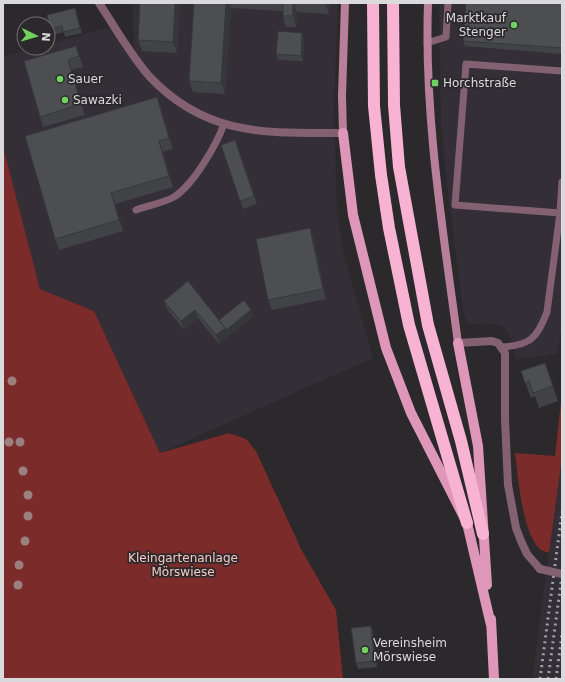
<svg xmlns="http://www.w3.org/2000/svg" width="565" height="682" font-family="'DejaVu Sans',sans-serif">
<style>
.built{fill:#342e37}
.green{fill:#7b2b29}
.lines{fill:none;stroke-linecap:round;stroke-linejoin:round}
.lane{stroke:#846171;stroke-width:7}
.street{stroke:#846171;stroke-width:8}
.secondary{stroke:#b77f99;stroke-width:8}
.primary{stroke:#de97b8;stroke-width:10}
.highway{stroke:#f8b2d2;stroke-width:12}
.rail{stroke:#a2a1a3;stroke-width:3;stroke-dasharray:2 4;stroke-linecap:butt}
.street-bridge{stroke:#846171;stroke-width:8}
.tree{fill:#9c807f}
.wall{fill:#424347}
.shaded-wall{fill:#363739}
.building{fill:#4d4e52;stroke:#363739}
.poi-dot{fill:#70d35f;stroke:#2b292c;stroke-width:1.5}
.labels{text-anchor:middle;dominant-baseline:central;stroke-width:3.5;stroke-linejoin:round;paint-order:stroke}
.poi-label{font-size:12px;fill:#dad9db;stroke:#2b292c;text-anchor:start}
.park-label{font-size:12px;fill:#f9c8c3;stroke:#2b292c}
</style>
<rect width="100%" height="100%" fill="#2b292c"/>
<!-- built -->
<path class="built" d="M132,3H338L334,104L337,212L344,255L373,358L160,453L94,311L40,289L3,146V57L34,48H48V44L109,27L134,56Z
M439,3H562V326L557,354L516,359L511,337L504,328L500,325L485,323L478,325L468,323L464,316L447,184L441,123Z
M562,458V679H532L549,553Z"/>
<!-- green -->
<path class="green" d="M3,146L40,289L94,311L160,453L229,433L246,439L256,451L301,549L336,610L343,679H3Z
M562,392V458L549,553C547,552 543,551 541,550C522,535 518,475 515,453L555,456Z"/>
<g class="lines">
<!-- lane -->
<path class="lane" d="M427,43L446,37L448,3
M562,71L466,64L455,205L560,213L562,182
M136,210C147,206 163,203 174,197C193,185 216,146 224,124
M502,347C530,345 537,339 547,312L560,213L562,211"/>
<!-- street -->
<path class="street" d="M99,3C115,27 130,54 149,76C206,137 267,133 343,133
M458,343L492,341L498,343L505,353V419L508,485L516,528L521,541L527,554L540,569"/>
<!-- secondary -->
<path class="secondary" d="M428,3C424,117 443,230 458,343
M343,133L342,96L345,3"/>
<!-- primary -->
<path class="primary" d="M343,133L353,215L386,348L411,413L467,523L491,625
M458,343L478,446L487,585
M491,619L494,679"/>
<!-- highway -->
<path class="highway" d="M373,3L374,106L381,175L389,228L409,325L467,523
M393,3L394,105L399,167L428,325L461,441L483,534"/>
<!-- rail -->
<path class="rail" d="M540,679L562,512
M548,679L562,575
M556,679L562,634"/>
<!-- street-bridge -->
<path class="street-bridge" d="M540,569L562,574"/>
</g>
<!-- trees -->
<g class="tree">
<circle cx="12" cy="381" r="4.5"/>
<circle cx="9" cy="442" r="4.5"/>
<circle cx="20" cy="442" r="4.5"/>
<circle cx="23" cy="471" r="4.5"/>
<circle cx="28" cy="495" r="4.5"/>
<circle cx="28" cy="516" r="4.5"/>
<circle cx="25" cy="541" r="4.5"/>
<circle cx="19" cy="565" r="4.5"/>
<circle cx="18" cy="585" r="4.5"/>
</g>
<!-- wall -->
<path class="wall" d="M180,3L177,53L142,51L138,40Z
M194,3H330L329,14L297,12L296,27H286L283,16V11L231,8L225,94L193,92L189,81Z
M562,3V54L465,46L463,41Z
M75,8L82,33L65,37L64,32L52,35L50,29Z
M302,33L304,39L303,61L278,60L276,54Z
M76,46L83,67L71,70L85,115L43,127L40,117L24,61Z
M157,97L161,108L173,149L163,152L173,187L115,204L123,231L59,250L55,239Z
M235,140L257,204L243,209L221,145Z
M310,228L314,239L326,299L272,310L268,300Z
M188,281L219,320L251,310L254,316L219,344L198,318L184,330L167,309L164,301Z
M545,363L558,401L539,408L535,396L531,398L521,371Z
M371,626L373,632L377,667L358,669L356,663Z"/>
<!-- shaded-wall -->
<path class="shaded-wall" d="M175,3H180L177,53L173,42Z
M226,3H229L231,8L225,94L221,83Z
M293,3H294L297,12L296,27L293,16Z
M325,3H330L329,14Z
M75,8L77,13L82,33L80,28Z
M302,33L304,39L303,61L301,56Z
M68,60L71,70L85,115L81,104Z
M157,97L161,108L173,149L169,138Z
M159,141L163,152L173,187L169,176Z
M111,193L115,204L123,231L119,220Z
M310,228L314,239L326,299L323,289Z
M195,310L198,318L184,330L181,321Z
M251,310L254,316L219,344L216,335L225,328Z
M371,626L373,632L377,667L375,661Z"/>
<!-- building -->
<path class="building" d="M140,3H175L173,42L138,40Z
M194,3H226L221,83L189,81Z
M283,3H293V16H283Z
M466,3H562V48L463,41Z
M75,8L80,28L63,32L62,26L50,29L47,15Z
M278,31L302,33L301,56L276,54Z
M76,46L79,56L68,60L81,104L40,117L24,61Z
M157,97L169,138L159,141L169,176L111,193L119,220L55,239L25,136Z
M235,140L254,196L240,201L221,145Z
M310,228L323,289L268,300L256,239Z
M188,281L225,328L216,335L195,310L181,321L164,301Z
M244,300L251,310L226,330L225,328L219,320Z
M545,363L553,386L533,393L529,381L525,383L521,371Z
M371,626L375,661L356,663L351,628Z"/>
<!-- markers -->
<g class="poi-dot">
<circle cx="514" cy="25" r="4"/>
<circle cx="60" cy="79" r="4"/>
<rect x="431" y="79" width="8" height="8" rx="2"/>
<circle cx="65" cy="100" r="4"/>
<circle cx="365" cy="650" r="4"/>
</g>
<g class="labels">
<!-- poi labels -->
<g class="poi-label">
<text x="506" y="18" text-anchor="end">Marktkauf<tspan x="506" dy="14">Stenger</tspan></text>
<text x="68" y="79">Sauer</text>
<text x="443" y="83">Horchstraße</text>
<text x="73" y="100">Sawazki</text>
<text x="373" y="643">Vereinsheim<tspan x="373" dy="14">Mörswiese</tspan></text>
</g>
<!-- park labels -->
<g class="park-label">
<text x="183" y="558">Kleingartenanlage<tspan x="183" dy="14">Mörswiese</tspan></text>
</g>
</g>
<!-- border -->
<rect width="565" height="682" fill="none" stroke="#dad9db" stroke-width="8"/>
<!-- north arrow -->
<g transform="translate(36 36) rotate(95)"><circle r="19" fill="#2b292c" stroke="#716f72"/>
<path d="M0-3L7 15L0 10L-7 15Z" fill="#70d35f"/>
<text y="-6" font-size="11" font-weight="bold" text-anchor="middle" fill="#dad9db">N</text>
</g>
</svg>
